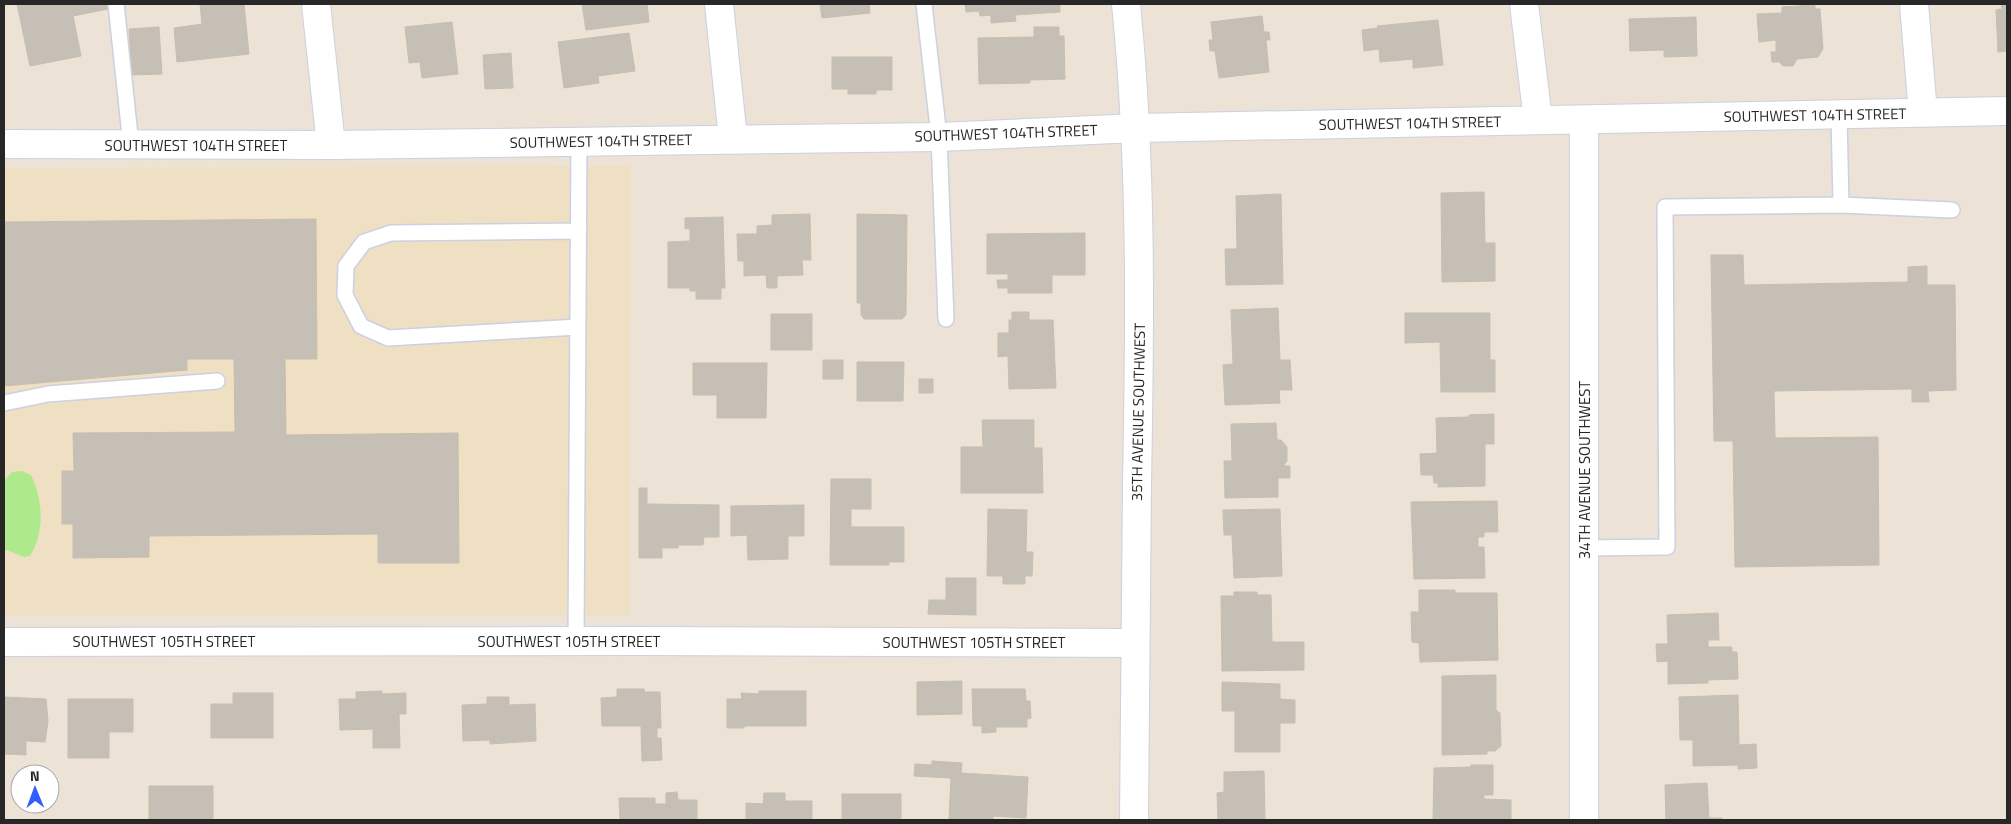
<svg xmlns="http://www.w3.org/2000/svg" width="2011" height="824" font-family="'Titillium Web',sans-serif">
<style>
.education{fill:#f0e0c3}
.green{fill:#aee98b}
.building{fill:#c6bfb6;stroke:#c7beb0}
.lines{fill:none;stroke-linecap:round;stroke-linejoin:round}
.service-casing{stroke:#cbd0e2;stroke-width:18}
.minor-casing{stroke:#cbd0e2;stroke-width:30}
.tertiary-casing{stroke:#cbd0e2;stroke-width:30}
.service{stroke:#fff;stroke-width:15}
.minor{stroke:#fff;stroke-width:28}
.tertiary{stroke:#fff;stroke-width:28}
.labels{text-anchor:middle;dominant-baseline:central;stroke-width:4.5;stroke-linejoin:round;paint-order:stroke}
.street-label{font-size:15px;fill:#272727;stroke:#fff}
</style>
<rect width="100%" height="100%" fill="#ece2d6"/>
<!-- education -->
<path class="education" d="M631,166L630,615H4V168Z"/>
<!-- green -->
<path class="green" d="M22,471L31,475C43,500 45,532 30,556L24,557L4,549V481L12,472Z"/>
<!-- building -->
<path class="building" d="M17,4H107L108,9L73,16L81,56L30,66Z
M200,4H244L249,54L177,62L174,28L202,24Z
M582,4H647L649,22L586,30Z
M820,4H869L870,13L822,18Z
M965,4H1060V12L1015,15L1016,21L991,23V15L980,16L979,11L966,12Z
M2001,4H2007V51L1998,52L1996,10L2002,9Z
M1815,5V9H1820L1823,49L1818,57L1797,59L1793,66H1783L1779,62H1772L1771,52H1776V40L1759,42L1757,14L1782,13V7Z
M1262,16L1264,32H1269L1270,40H1266L1269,72L1219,78L1215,51H1210L1209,40H1213L1211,22Z
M1696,17L1697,56L1664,57V50L1630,51L1629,19Z
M1438,20L1443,65L1413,68V59L1380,62L1379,49L1364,51L1362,30L1378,28L1377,26Z
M452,22L458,74L422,78L420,62L409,63L405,27Z
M159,27L162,74L132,75L129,29Z
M1034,27H1059V36H1064L1065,79L1030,80V83L979,84L978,38L1034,37Z
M629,33L635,71L598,76L599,83L564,88L558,42Z
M511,53L513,88L485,89L483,55Z
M832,57H892V90H876V94H848V89H832Z
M1484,192L1485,243H1495V281L1442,282L1441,193Z
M1281,194L1283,284L1226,285L1225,249H1237L1236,196Z
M810,214L811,260H802L803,275L777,276V288H767L766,275L744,276V261H738L737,234H757V226L772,225V215Z
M857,214L907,215L906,315L902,319H864L861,315V303H857Z
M723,217L725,288H721V299H696V291H690V288H668V242L690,241V228L685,229V218Z
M316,219L317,359H285L286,435L458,433L459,563H378V534L149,536V557L73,558V524H62V471H74L73,433L235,432L234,359H187V370L4,386V222Z
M1085,233V275H1052V293H1008V288H998L997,280H1008V274H987V234Z
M1711,255H1743L1744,285L1908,282V267L1927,266V285H1955L1956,390L1928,391L1929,402H1912V389L1774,391L1775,438L1878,437L1879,565L1735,567L1733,441H1714Z
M1278,308L1280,360H1290L1292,390H1279L1280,403L1225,405L1223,365L1233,364L1231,310Z
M1012,312H1029V320H1053L1056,388L1009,389L1008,356L998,357V333H1009V320H1012Z
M1405,313H1490V360H1495V392H1441L1440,342L1405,343Z
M771,314H812V350H771Z
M823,360H843V379H823Z
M857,362H904L903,401H857Z
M693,363H767L766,418H717V395H693Z
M919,379H933V393H919Z
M1494,414V444H1485V486L1438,487V483H1434L1433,475H1421L1420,454L1437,453L1436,418L1469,417V415Z
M982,420H1034V448H1042L1043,493H961V447H983Z
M1276,423L1277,440H1281L1287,447V461L1283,466H1290V478H1278V497L1225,498L1224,461H1232L1231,424Z
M831,479H871V509H851V527H904V562H889V565H830Z
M639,488H647V504L719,505V537H704L703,545H678V548H662V558H639Z
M1497,501L1498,532H1484V537H1478V547H1484L1485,578L1414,579L1411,502Z
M804,505V536H788V559L748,560L747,535L731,536V506Z
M988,509L1027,510L1026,552H1033L1032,576H1025V584H1003V576H987Z
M1280,509L1282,576L1234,578L1232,535H1224L1223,510Z
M946,578H976V615L928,614L929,600H946Z
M1419,590H1455V593H1497L1498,660L1420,662L1419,643L1412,642L1411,612H1419Z
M1234,592H1257V595H1271L1272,642H1304V670L1222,671L1221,596H1234Z
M1718,613L1719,640H1708V647H1732V652H1737L1738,679L1708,680V683L1668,684V661L1657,662L1656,644H1668L1667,615Z
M1496,675V710L1500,713L1501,746L1495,751H1487V754L1442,755V676Z
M962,681V714L917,715V682Z
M1222,682L1280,684V699L1295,700V723H1280V752H1235V711H1222Z
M617,689H644L645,692H660L661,728H657V738H661L662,760L642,761L641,726H602L601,698L617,697Z
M972,689H1025L1026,701H1030L1031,718L1027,719V727H996V732L982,733V726H973Z
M382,691V694L406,693V714H399L400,748H373V729L340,730L339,699H356V692Z
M759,691H806V726H744V728H727V699H742L741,693L759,694Z
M233,693H273V738H211V704H233Z
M1738,695L1739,745L1756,744L1757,768L1738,769V765L1693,766V740H1680L1679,697Z
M4,697L46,699L48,721L45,742L26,741V755L4,754Z
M487,697H509V705L535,704L536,741L490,744V740L463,741L462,705L487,704Z
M68,699H133V732H109V758H68Z
M932,761L962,763L961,773L1028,777L1026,818L993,816V820H949L951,778L914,776L915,764L932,765Z
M1471,765H1493V795H1484V799L1511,800V820H1433L1434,768L1471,767Z
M1264,771L1265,820H1218L1217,793L1224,792V772Z
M1707,783L1709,818H1722V820H1666L1665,785Z
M149,786H213V820H149Z
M677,792L678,800H697V820H620L619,798H655V804H666V793Z
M764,793H785V801H812V820H746V803L763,804Z
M842,794H901V820H842Z"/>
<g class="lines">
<!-- service casing -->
<g class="service-casing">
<path id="service" d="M116,4L131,145
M924,4L939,137L946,319
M1841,205L1952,210
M578,327L388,338L361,326L345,295L346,266L364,242L391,233L579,231
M4,403L48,394L217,381
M1584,548L1667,547L1665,207L1841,205L1839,114
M576,641L579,140"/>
</g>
<!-- minor casing -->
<g class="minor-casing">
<path id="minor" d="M316,4L331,145
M719,4L733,139
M1524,4L1538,120
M1914,4L1923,113
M4,144L331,145L939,137L1136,128L2007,111
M4,642L638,641L1134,643
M1584,820V120"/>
</g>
<!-- tertiary casing -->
<g class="tertiary-casing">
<path id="tertiary" d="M1126,4C1142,164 1140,323 1137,484C1135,596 1134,708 1134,820"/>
</g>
<!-- service -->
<use href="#service" class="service"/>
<!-- minor -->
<use href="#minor" class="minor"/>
<!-- tertiary -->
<use href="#tertiary" class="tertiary"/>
</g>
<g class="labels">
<!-- street labels -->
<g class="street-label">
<text transform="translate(1815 115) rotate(-1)">SOUTHWEST 104TH STREET</text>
<text transform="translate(1410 123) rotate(-1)">SOUTHWEST 104TH STREET</text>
<text transform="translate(1006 133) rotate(-2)">SOUTHWEST 104TH STREET</text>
<text transform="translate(601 141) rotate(-1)">SOUTHWEST 104TH STREET</text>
<text x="196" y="145">SOUTHWEST 104TH STREET</text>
<text transform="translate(1138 412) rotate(-89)">35TH AVENUE SOUTHWEST</text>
<text transform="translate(1584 470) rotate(-90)">34TH AVENUE SOUTHWEST</text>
<text x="164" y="641">SOUTHWEST 105TH STREET</text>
<text x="569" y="641">SOUTHWEST 105TH STREET</text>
<text x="974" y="642">SOUTHWEST 105TH STREET</text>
</g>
</g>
<!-- border -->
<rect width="2011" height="824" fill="none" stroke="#272727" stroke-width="10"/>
<!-- north arrow -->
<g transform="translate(35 789) rotate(359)"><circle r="24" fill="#ffffff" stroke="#a9a9a9"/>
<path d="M0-4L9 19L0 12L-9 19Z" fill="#305dff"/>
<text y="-8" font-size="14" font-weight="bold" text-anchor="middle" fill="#272727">N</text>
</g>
</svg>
